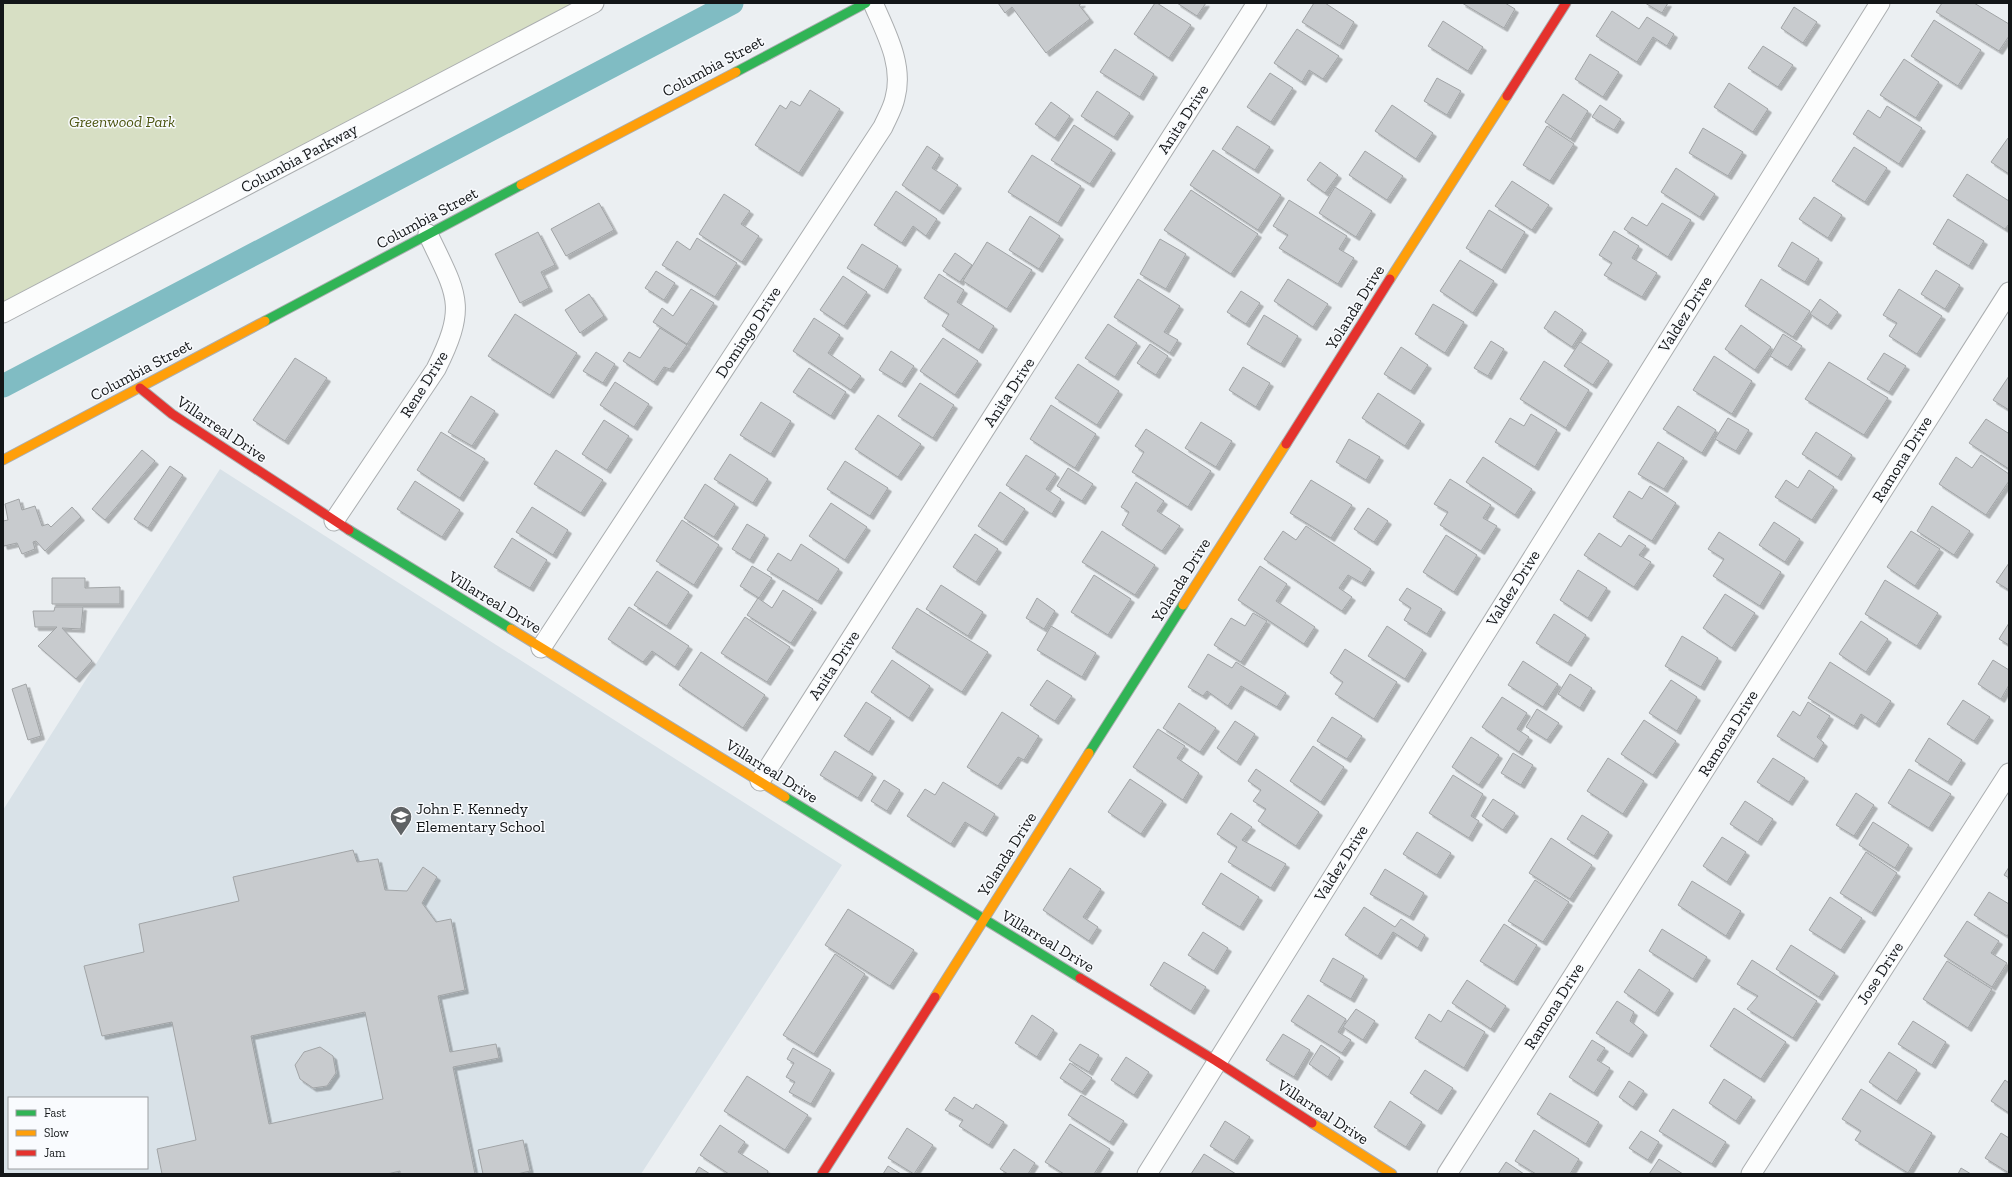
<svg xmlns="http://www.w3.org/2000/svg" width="2012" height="1177" font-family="'Zilla Slab',serif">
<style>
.built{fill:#d9e2e8;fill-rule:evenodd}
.green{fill:#d7dfc4}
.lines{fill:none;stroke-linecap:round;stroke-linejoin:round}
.canal{stroke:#80bcc3;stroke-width:23}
.building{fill:#c8cbce;stroke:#a1a4a6;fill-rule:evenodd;filter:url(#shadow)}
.street-casing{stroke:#abaeb0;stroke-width:21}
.fast-casing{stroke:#abaeb0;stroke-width:11}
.slow-casing{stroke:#abaeb0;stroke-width:11}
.jam-casing{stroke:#abaeb0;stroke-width:11}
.street{stroke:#fcfdfd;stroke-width:19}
.fast{stroke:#30b455;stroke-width:9}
.slow{stroke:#ff9f0a;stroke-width:9}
.jam{stroke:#e5322d;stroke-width:9}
.labels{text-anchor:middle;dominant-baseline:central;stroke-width:3;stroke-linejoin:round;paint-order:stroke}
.street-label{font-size:16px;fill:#131618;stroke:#f9fbfe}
.park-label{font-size:16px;font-style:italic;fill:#4d5612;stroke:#f9fbfe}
.poi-label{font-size:16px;fill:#131618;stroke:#f9fbfe;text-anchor:start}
</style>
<defs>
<filter id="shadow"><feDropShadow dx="3.5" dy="3.5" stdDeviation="0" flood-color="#0004"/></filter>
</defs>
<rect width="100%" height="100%" fill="#ebeff2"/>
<!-- built -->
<path class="built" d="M220,469L842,865L641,1174H3V810ZM9,1098H147V1168H9Z"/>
<!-- green -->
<path class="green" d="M3,3H573L3,322Z"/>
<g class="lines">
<!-- canal -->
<path class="canal" d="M3,386L732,3"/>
</g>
<!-- building -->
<path class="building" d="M998,3H1082L1079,5L1090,19L1046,53L1012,7L1005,13Z
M1155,3H1157L1191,25L1169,58L1134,34Z
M1177,3H1206L1197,16Z
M1314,3H1325L1354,22L1340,46L1302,22Z
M1462,3H1505L1515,9L1504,28Z
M1645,3H1668L1662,13Z
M1942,3H1974L2009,24V36L1999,51L1936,12Z
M1794,7L1817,22L1803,43L1781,28Z
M1612,11L1639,29L1647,17L1674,34L1667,46L1653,37L1637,62L1596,36Z
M1934,20L1981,50L1958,86L1911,56Z
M1443,21L1483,47L1468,71L1428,46Z
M1297,29L1339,56L1323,79L1309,70L1302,82L1274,63Z
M1763,46L1793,65L1778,87L1748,68Z
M1115,49L1154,74L1140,97L1100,72Z
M1590,54L1619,72L1603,97L1575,79Z
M1904,59L1939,82L1916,118L1880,95Z
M1270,73L1293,88L1271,122L1247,107Z
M1437,78L1461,91L1447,115L1424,101Z
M1729,83L1768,109L1753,132L1714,107Z
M810,90L840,109L799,173L755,145L780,105L786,109L791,101L800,106Z
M1097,91L1130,113L1114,137L1081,116Z
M1563,94L1588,111L1571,139L1545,122Z
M1051,102L1070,116L1055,138L1035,124Z
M1392,105L1433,133L1416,159L1375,131Z
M1600,105L1621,119L1614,130L1592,117Z
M1887,106L1922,128L1899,164L1853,134L1868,110L1880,118Z
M1074,125L1112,150L1090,184L1051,160Z
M1237,126L1270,147L1255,170L1222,149Z
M1547,126L1574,144L1550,181L1523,165Z
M1703,128L1743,152L1728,176L1689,153Z
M2008,138L2009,139V174L1991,162Z
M927,146L940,155L932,168L958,185L940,211L902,185Z
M1854,147L1887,168L1865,202L1832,181Z
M1213,150L1281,195L1258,230L1190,185Z
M1365,151L1403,176L1387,200L1349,175Z
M1032,155L1081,186L1058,223L1008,192Z
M1320,162L1338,175L1325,193L1307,180Z
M1676,168L1715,194L1700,217L1661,192Z
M1967,174L2009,201V224L2005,229L1953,196Z
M1512,181L1549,205L1532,230L1495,206Z
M1335,187L1372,211L1356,237L1319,213Z
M1191,190L1258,234L1231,274L1164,230Z
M896,191L937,219L926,236L913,226L902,243L874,225Z
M724,194L750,211L741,224L759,236L742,262L699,234Z
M1814,197L1842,215L1828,238L1799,219Z
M1289,200L1347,236L1339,249L1354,258L1338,284L1279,248L1288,235L1273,226Z
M599,203L614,230L566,256L551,229Z
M1662,203L1691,220L1668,257L1624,229L1632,217L1647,226Z
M1489,210L1525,232L1502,270L1466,248Z
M1030,216L1060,236L1039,269L1009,250Z
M1948,219L1984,241L1969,266L1933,244Z
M1614,231L1639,246L1632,258L1657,273L1642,297L1604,275L1612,263L1599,255Z
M538,232L555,265L541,272L549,288L520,303L495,254Z
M697,238L737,263L715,297L662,265L677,241L690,250Z
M1160,239L1186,254L1166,289L1140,274Z
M987,242L1032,270L1007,309L963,281Z
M1792,242L1819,259L1805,282L1778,266Z
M862,244L898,266L884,290L847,268Z
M955,253L972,265L960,282L943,271Z
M1460,260L1494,281L1473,313L1440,291Z
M1936,270L1960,285L1945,309L1921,294Z
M656,271L675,283L664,300L645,288Z
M939,274L964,290L957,302L994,326L979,350L942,326L949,314L924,298Z
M843,276L867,292L844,326L820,310Z
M1138,279L1180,306L1164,332L1178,340L1170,353L1114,317Z
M1288,279L1328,304L1313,327L1274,301Z
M1761,279L1810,311L1793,337L1745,306Z
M691,289L714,303L687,344L653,322L662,308L673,316Z
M1899,289L1942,316L1917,354L1889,336L1897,323L1883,315Z
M1241,291L1260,303L1246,324L1227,312Z
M589,294L604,316L580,333L565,310Z
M1820,299L1838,312L1828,326L1810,314Z
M1433,304L1464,322L1445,353L1415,334Z
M1555,311L1583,330L1572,347L1544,328Z
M515,314L577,353L550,395L488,356Z
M1264,315L1298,336L1281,364L1247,344Z
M814,318L840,335L828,353L861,376L851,390L793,351Z
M1108,324L1137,343L1115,377L1085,358Z
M1741,325L1771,347L1755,370L1725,349Z
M660,328L687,345L670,369L664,367L654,382L623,361L629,352L640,358Z
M1783,334L1802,346L1788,367L1770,356Z
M943,338L978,361L955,395L920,371Z
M1491,341L1504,349L1488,376L1474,368Z
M1580,342L1609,361L1593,385L1564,366Z
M1150,344L1168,356L1156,375L1137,363Z
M1401,347L1428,365L1411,391L1384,374Z
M891,351L914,366L902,384L879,370Z
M596,352L615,364L603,383L583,371Z
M1884,353L1906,366L1889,392L1867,379Z
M1714,356L1752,381L1732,414L1693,390Z
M295,358L327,378L285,441L253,420Z
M1544,361L1589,390L1566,428L1520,399Z
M1829,362L1888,398L1864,435L1805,399Z
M1078,364L1119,391L1097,425L1055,398Z
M1243,367L1270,383L1256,407L1229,390Z
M809,368L846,392L831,416L793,392Z
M2009,376V410L1993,400Z
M615,382L649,404L634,427L600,405Z
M920,383L954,405L933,438L898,416Z
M1378,393L1421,421L1405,446L1362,418Z
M471,396L495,411L472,446L448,432Z
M761,402L791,421L771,454L740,435Z
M1051,405L1096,434L1075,468L1030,439Z
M1678,406L1716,430L1702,453L1663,429Z
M1531,414L1557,430L1535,467L1495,442L1510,418L1524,426Z
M878,415L921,444L898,477L855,449Z
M1728,418L1749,430L1736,451L1715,439Z
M1986,419L2008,433L2009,431V469L1969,443Z
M604,420L629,436L607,470L582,454Z
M1201,422L1232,441L1216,467L1185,448Z
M1146,429L1211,471L1188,507L1132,472L1144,452L1135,446Z
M441,432L485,459L460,498L417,470Z
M1816,432L1852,455L1838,477L1802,454Z
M1349,439L1380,457L1366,480L1336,462Z
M1658,442L1684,458L1664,489L1638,474Z
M142,450L155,461L105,520L92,509Z
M556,450L603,480L581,513L534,484Z
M730,454L768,479L753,503L714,479Z
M1026,455L1056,474L1046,489L1061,499L1052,514L1006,485Z
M1981,455L2009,474V481L1986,515L1939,484L1956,457L1972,468Z
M1483,457L1532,489L1515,515L1466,482Z
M845,461L888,488L870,516L827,489Z
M170,466L183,475L148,528L134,519Z
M1068,468L1093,484L1082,501L1057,486Z
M1809,470L1834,487L1812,520L1775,497L1786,480L1798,488Z
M1450,479L1491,505L1483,518L1497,526L1481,551L1440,525L1448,512L1434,504Z
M1311,480L1352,505L1331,538L1290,513Z
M415,481L460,510L442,537L397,509Z
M1136,482L1164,501L1157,511L1180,526L1162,551L1122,525L1129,512L1121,507Z
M705,484L735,504L714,537L684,518Z
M1650,486L1676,503L1652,541L1613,517L1629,491L1642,499Z
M1000,492L1025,509L1003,542L978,526Z
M19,499L22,510L35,506L42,526L48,524L51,527L72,507L81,517L45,551L36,541L33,542L35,549L22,554L17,543L4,546L3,543V521L8,520L5,504Z
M831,503L867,527L845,560L809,536Z
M1932,506L1970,531L1954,555L1917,531Z
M532,507L568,530L553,555L516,532Z
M1368,508L1388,521L1374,542L1354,529Z
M682,520L719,545L694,585L656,561Z
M1774,522L1800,539L1785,562L1759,545Z
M747,524L765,535L750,560L732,549Z
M1306,526L1371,569L1362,583L1348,575L1339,588L1352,597L1342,611L1264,559L1283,531L1296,540Z
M1102,531L1155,565L1135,595L1082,562Z
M1911,531L1940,549L1915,586L1887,567Z
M1719,532L1781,572L1760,606L1713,576L1724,559L1708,549Z
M1599,533L1621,547L1629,535L1646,546L1639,555L1651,562L1634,587L1584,555Z
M975,534L998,549L976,582L953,567Z
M1446,535L1477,555L1454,592L1423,572Z
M512,538L547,560L530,588L494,567Z
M801,544L839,569L818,601L767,570L778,553L791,561Z
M2009,563V590L1996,582Z
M752,566L772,578L759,598L740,586Z
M1260,566L1287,584L1276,601L1315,627L1304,644L1238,600Z
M1578,570L1607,588L1588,618L1560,600Z
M657,571L689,592L667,626L634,605Z
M1094,575L1131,599L1108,635L1071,612Z
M52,578H85V588L120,587V604H52Z
M1885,580L1938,613L1917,646L1865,614Z
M941,585L983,612L968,636L926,609Z
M1407,588L1442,609L1427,634L1404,620L1411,608L1399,600Z
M783,590L813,609L791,643L747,615L758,598L772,608Z
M1725,594L1755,613L1732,648L1703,628Z
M1037,598L1055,611L1044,629L1026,618Z
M55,607H83L81,629L62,628L92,661L76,679L38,646L57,627H35L33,611H54Z
M629,607L689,646L675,667L652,651L643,662L608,639Z
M917,608L988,652L962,692L892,648Z
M1253,613L1267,621L1241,662L1214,645L1231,618L1245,626Z
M1554,614L1586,635L1568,663L1536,643Z
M745,617L790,647L767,682L721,653Z
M1861,621L1888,639L1866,672L1839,654Z
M2009,623V645L1999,639Z
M1051,626L1096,653L1082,677L1037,650Z
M1387,626L1423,650L1405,679L1368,656Z
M1682,636L1718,658L1701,687L1665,666Z
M1345,649L1397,682L1374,719L1335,694L1343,682L1330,673Z
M701,652L765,695L743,728L679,685Z
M1208,654L1232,668L1236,662L1286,693L1277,707L1241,686L1228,706L1207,691L1203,696L1188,687Z
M892,660L930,686L909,718L871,692Z
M1993,660L2009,670V685L2001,699L1978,684Z
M1523,661L1558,684L1543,707L1508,685Z
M1830,662L1891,701L1876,724L1861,714L1854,726L1808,698Z
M1570,674L1592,688L1580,708L1558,694Z
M1047,680L1072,696L1055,721L1030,705Z
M1671,680L1697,697L1677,731L1649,713Z
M26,684L41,736L28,740L12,689Z
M1502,697L1527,713L1517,729L1529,737L1519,752L1482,727Z
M1963,700L1990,717L1974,741L1947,724Z
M866,702L891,718L869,752L844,736Z
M1808,702L1830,716L1817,737L1824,743L1814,759L1777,736L1793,711L1800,716Z
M1179,703L1216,728L1200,752L1163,728Z
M1537,709L1559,723L1547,740L1526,727Z
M1002,712L1039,736L1024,760L1018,757L998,786L967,767Z
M1332,717L1362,736L1347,759L1317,741Z
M1644,720L1676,741L1653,775L1621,754Z
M1235,721L1255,734L1237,762L1217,748Z
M1158,729L1185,746L1177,758L1199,773L1183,800L1133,767Z
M1471,737L1499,755L1479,785L1452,767Z
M1929,738L1962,760L1948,782L1915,761Z
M1313,746L1344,767L1321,802L1290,781Z
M835,751L873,774L858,798L820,775Z
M1513,753L1533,765L1521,785L1501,773Z
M1608,758L1644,781L1623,814L1587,791Z
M1773,758L1805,778L1789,802L1757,782Z
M1256,769L1319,812L1296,846L1258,821L1266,809L1253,801L1261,790L1248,781Z
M1909,769L1951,794L1929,828L1888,803Z
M1453,775L1483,794L1471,816L1479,821L1469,838L1429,813Z
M1130,779L1163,801L1141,834L1108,812Z
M884,780L900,790L887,811L871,801Z
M943,782L995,814L983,833L965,822L951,844L907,816L925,789L935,795Z
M1856,793L1874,805L1854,836L1836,825Z
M1493,799L1515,813L1503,830L1482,816Z
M1745,801L1773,819L1758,842L1730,824Z
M1231,813L1252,827L1242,840L1286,864L1271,888L1228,862L1237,847L1217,834Z
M1582,815L1609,832L1594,856L1567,839Z
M1873,822L1909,845L1895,868L1859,845Z
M1417,832L1451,853L1437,875L1403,854Z
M1722,837L1746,852L1727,882L1703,866Z
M1551,838L1592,865L1570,899L1529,873Z
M353,850L357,862L378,859L385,890L407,891L423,867L437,877L422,903L436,922L451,919L465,990L438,996L450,1052L496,1044L499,1058L453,1067L475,1174H400V1171L387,1174H162L157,1149L196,1140L172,1022L102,1036L84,966L144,952L139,924L239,901L233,877ZM365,1012L383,1099L269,1124L251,1036Z
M1866,852L1897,873L1872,913L1840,893Z
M2009,867V878L2004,875Z
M1070,868L1101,889L1083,917L1098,927L1089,941L1043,910Z
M1385,869L1424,893L1410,917L1370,894Z
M1221,873L1259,897L1240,927L1202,904Z
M1535,880L1569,902L1543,942L1508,921Z
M1692,881L1741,911L1726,936L1678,905Z
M1989,892L2009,904V933L2007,936L1974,915Z
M1830,897L1862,918L1841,950L1809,930Z
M1364,907L1395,927L1401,919L1425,935L1418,948L1393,932L1378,956L1345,935Z
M848,909L914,950L890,986L825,945Z
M1967,921L1999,941L1991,953L2007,963L1992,987L1944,956Z
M1504,924L1537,945L1514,982L1480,961Z
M1662,929L1707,957L1693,979L1649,951Z
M1203,932L1228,948L1214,971L1188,955Z
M1791,945L1835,973L1819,997L1776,969Z
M835,954L865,974L814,1054L783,1035Z
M1333,958L1364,976L1351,999L1320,981Z
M1752,960L1817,1001L1793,1038L1747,1009L1758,996L1737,984Z
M1947,961L1992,989L1968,1028L1923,999Z
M1164,962L1206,987L1191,1011L1150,985Z
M1639,969L1670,990L1655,1013L1624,992Z
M1467,980L1506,1006L1491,1029L1452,1003Z
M1308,995L1346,1019L1338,1032L1351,1040L1342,1053L1291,1021Z
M1617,1001L1634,1012L1630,1021L1644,1032L1629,1054L1596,1033Z
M1734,1008L1786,1042L1761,1079L1710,1046Z
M1356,1009L1375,1021L1363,1040L1343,1027Z
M1448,1010L1485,1032L1464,1068L1415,1038L1429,1014L1441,1022Z
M1032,1015L1054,1030L1037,1057L1015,1043Z
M1913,1021L1946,1042L1932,1065L1898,1044Z
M1283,1034L1310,1050L1294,1077L1266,1060Z
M1592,1040L1605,1048L1597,1060L1610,1068L1594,1093L1569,1077Z
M1080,1044L1099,1055L1089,1072L1069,1060Z
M1321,1045L1340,1058L1328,1077L1309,1064Z
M320,1047L333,1056L336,1073L327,1086L313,1088L300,1079L295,1065L304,1052Z
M793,1048L831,1070L811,1104L789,1092L795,1082L786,1077L794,1063L787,1059Z
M1889,1052L1917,1070L1897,1101L1869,1082Z
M1126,1057L1149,1072L1134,1095L1111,1080Z
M1070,1063L1092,1078L1082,1092L1060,1078Z
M1425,1070L1453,1088L1438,1111L1410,1093Z
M747,1076L808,1115L785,1150L724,1111Z
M1724,1079L1752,1097L1736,1121L1709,1103Z
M2005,1080L2009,1083V1113L1991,1101Z
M1629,1081L1644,1091L1633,1107L1619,1097Z
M1861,1089L1932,1133L1908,1173L1855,1140L1861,1131L1842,1119Z
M1550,1093L1599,1122L1586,1144L1537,1114Z
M1081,1095L1124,1121L1110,1142L1068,1115Z
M954,1097L973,1109L976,1104L1004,1122L989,1145L959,1126L963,1120L945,1110Z
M1390,1101L1422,1122L1406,1147L1374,1127Z
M1673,1109L1726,1142L1712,1164L1659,1131Z
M1225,1121L1250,1137L1234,1161L1210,1146Z
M1070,1124L1110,1149L1094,1174H1064L1045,1162Z
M720,1125L745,1142L738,1152L768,1171L767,1174H729L700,1155Z
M907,1128L933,1145L914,1174L888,1158Z
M1534,1130L1579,1159L1570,1174H1536L1515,1161Z
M1641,1131L1659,1142L1648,1160L1629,1148Z
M2001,1133L2009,1138V1173L1985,1158Z
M523,1140L530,1171L517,1174H483L478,1150Z
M1014,1149L1035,1163L1028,1174H1008L1000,1169Z
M1204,1154L1236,1174H1191Z
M1659,1159L1683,1174H1649Z
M1506,1162L1524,1174H1498Z
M888,1166L901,1174H883Z
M699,1167L710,1174H695Z
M1961,1168L1971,1174H1958Z"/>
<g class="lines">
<!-- street casing -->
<g class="street-casing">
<path id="street" d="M3,313L594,3
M334,521L436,369C468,305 457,295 428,234
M541,648L883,127C887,118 893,108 895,98C904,65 886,33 873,3
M760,781L1257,3
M1147,1174L1880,3
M1447,1174L2009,292
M1751,1174L2009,773"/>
</g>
<!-- fast casing -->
<g class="fast-casing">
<path id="fast" d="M736,72L866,3
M265,321L521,185
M349,530L511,629
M1089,753L1183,605
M785,797L1080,978"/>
</g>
<!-- slow casing -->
<g class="slow-casing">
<path id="slow" d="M521,185L736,72
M1390,279L1507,96
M3,460L265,321
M1183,605L1286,444
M511,629L785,797
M935,997L1089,753
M1312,1123L1392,1174"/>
</g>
<!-- jam casing -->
<g class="jam-casing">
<path id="jam" d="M1507,96L1566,3
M140,388L172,414L349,530
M1286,444L1390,279
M1080,978L1216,1061L1312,1123
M822,1174L935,997"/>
</g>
<!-- street -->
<use href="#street" class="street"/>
<!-- fast -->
<use href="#fast" class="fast"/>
<!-- slow -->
<use href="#slow" class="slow"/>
<!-- jam -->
<use href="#jam" class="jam"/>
</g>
<!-- icons -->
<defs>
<g id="school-pin" transform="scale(1.15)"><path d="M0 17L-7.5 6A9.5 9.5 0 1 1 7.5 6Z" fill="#5f6264" stroke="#f9fbfe"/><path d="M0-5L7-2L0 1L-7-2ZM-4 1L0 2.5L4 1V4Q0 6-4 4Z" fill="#fff"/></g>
</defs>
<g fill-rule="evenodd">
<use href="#school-pin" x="401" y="817"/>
</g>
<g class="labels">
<!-- street labels -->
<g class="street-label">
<text transform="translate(713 66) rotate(-28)">Columbia Street</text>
<text transform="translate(1183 119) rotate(-57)">Anita Drive</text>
<text transform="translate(299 158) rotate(-28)">Columbia Parkway</text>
<text transform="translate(427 218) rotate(-28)">Columbia Street</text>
<text transform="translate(1355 307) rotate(-58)">Yolanda Drive</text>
<text transform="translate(1685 314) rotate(-58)">Valdez Drive</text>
<text transform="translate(748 332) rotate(-57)">Domingo Drive</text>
<text transform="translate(141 370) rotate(-28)">Columbia Street</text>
<text transform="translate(424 384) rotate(-58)">Rene Drive</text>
<text transform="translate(1009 392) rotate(-57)">Anita Drive</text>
<text transform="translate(222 429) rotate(34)">Villarreal Drive</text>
<text transform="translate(1902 459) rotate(-58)">Ramona Drive</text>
<text transform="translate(1181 580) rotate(-58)">Yolanda Drive</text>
<text transform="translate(1513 588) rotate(-58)">Valdez Drive</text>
<text transform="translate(495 602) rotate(31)">Villarreal Drive</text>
<text transform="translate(834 665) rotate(-57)">Anita Drive</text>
<text transform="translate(1728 733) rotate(-58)">Ramona Drive</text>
<text transform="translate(772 771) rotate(32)">Villarreal Drive</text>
<text transform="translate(1007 854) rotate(-58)">Yolanda Drive</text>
<text transform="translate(1341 863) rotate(-58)">Valdez Drive</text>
<text transform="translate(1048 941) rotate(31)">Villarreal Drive</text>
<text transform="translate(1880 973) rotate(-57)">Jose Drive</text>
<text transform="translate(1554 1006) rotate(-58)">Ramona Drive</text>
<text transform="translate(1323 1112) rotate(33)">Villarreal Drive</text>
</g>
<!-- park labels -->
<g class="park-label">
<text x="122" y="121">Greenwood Park</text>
</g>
<!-- poi labels -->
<g class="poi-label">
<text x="416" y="808">John F. Kennedy<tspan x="416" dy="18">Elementary School</tspan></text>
</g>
</g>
<!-- border -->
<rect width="2012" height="1177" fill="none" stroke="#131618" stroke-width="8"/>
<!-- legend -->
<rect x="8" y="1097" width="140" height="72" fill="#f9fbfe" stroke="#9d9fa2"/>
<rect x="16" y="1110" width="20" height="6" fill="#30b455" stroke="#9d9fa2"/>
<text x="44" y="1117" font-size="12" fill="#131618">Fast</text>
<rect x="16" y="1130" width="20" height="6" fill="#ff9f0a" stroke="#9d9fa2"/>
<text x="44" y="1137" font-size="12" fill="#131618">Slow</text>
<rect x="16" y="1150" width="20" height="6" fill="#e5322d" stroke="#9d9fa2"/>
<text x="44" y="1157" font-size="12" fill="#131618">Jam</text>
</svg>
